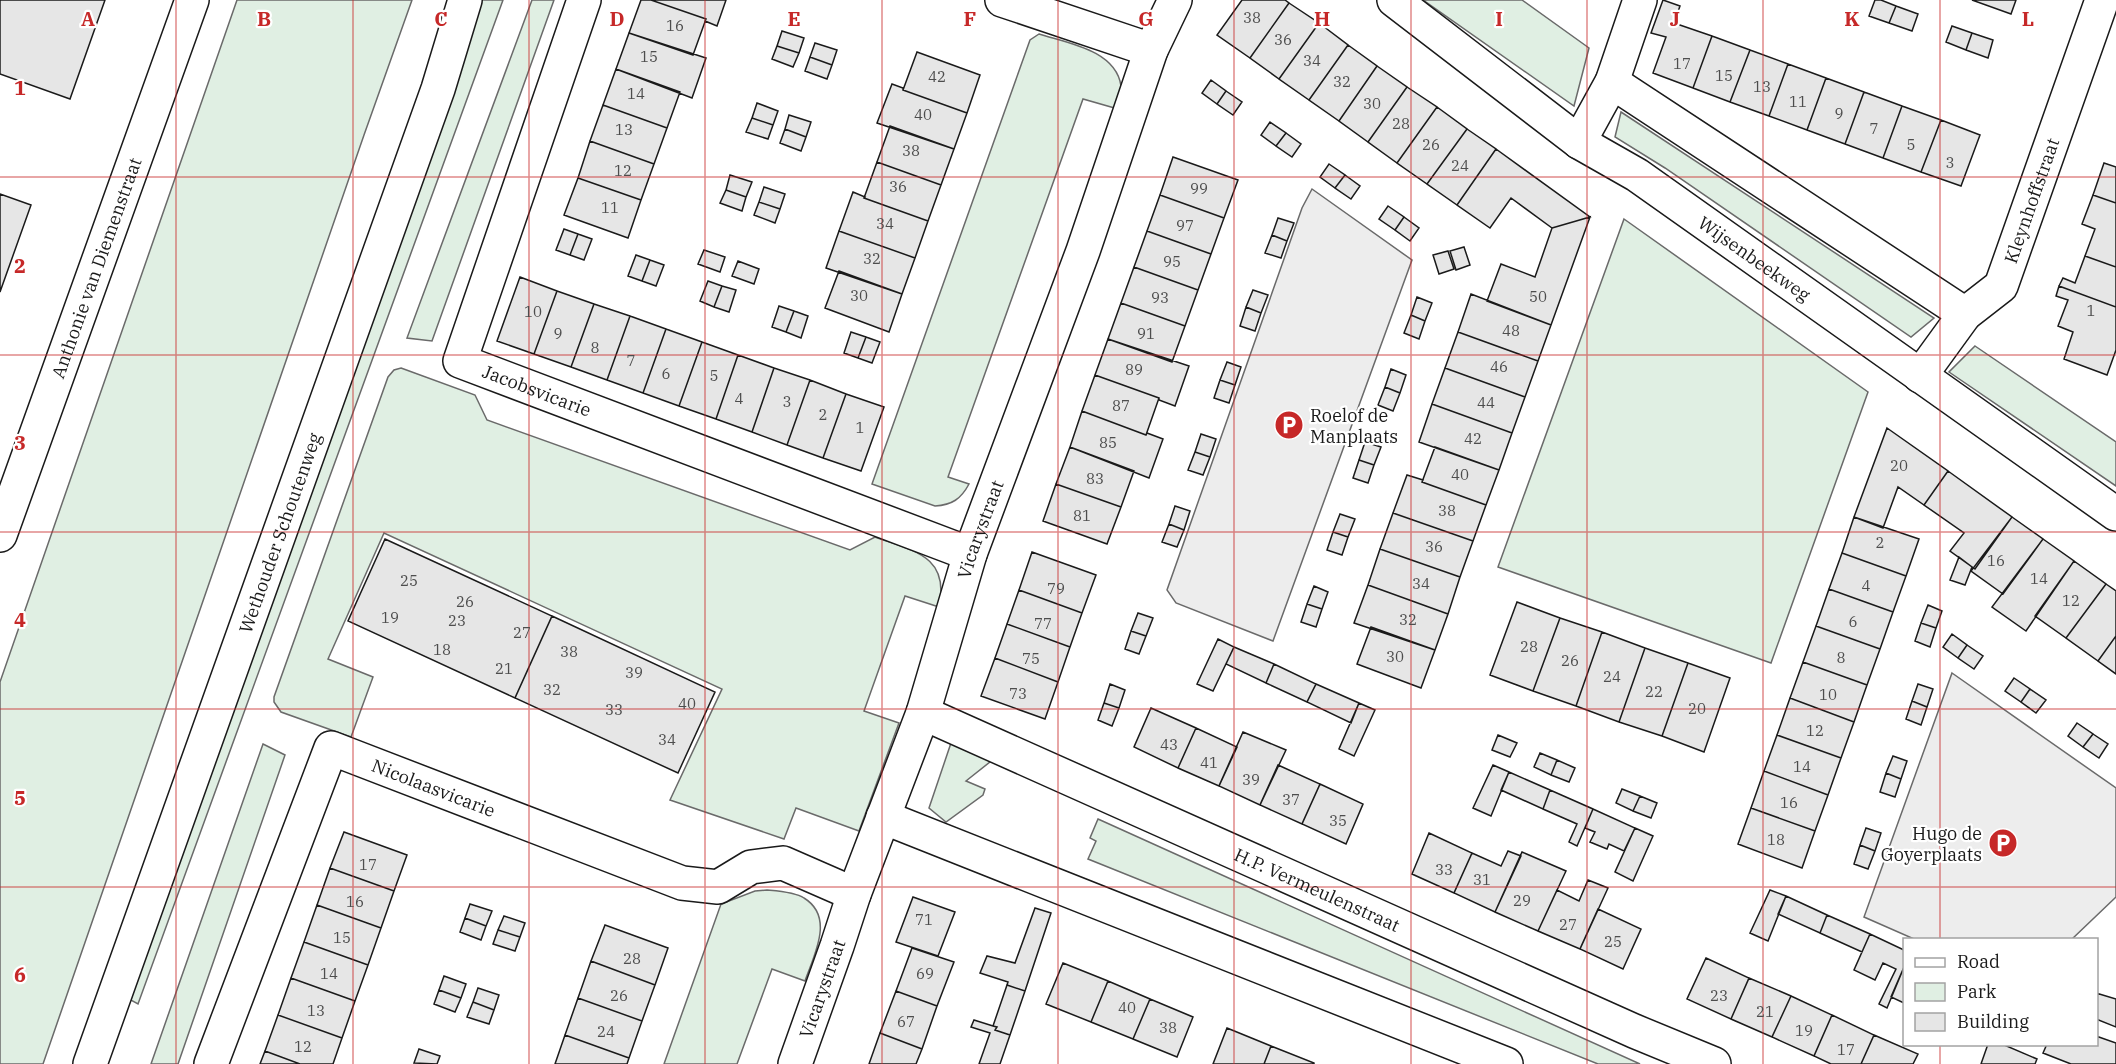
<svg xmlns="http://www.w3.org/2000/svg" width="2116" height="1064" font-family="'IBM Plex Serif',serif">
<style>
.green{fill:#e0efe3;stroke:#6a6a6a;stroke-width:1.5}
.parking{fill:#ededed;stroke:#6a6a6a;stroke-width:1.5}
.building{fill:#e6e6e6;stroke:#1a1a1a;stroke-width:1.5}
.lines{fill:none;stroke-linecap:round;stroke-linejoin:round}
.minor-casing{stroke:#1a1a1a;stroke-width:36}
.minor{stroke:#fff;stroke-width:33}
.grid{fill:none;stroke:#c62828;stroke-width:1.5;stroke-opacity:0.55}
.labels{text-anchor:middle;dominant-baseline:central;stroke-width:4.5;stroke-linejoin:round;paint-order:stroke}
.number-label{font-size:15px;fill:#4d4d4d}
.street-label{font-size:18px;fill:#1a1a1a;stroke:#fff}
.poi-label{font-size:18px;fill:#1a1a1a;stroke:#fff;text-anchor:start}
.grid-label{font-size:20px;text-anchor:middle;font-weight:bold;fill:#c62828;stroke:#fff;stroke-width:4.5;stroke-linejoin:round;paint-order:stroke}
</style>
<rect width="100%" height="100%" fill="#fff"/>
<!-- green -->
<path class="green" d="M237,0H412L364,135L43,1064H0V682Z
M480,0H503L138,1004L127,998Z
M532,0H554L432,341L407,338Z
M1423,0H1522L1589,48L1574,106Z
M1039,34C1067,43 1116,50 1121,86C1122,93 1119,102 1118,109L1083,99L948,477L969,484C961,499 952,505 935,506L872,484L1030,40Z
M1621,112L1934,318L1911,337L1665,168L1615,137Z
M1624,219L1868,392L1771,663L1498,567Z
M1975,346L2116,442V486L1949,372Z
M401,368L475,395L487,420L850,550L875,537C914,551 950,556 939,607L905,596L864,711L899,723L859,831L796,808L784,839L670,800L722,689L384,533L328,659L373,677L351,737L281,712L274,702V697L388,377L394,370Z
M951,743L1000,754L966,781L985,789L983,795L946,822L929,808Z
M263,744L285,755L178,1064H151Z
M1098,819L1640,1064H1598L1088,859L1096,841L1090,838Z
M767,890C778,891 795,892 804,898C835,917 814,955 805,981L772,969L737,1064H664L721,904L755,891Z"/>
<!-- parking -->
<path class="parking" d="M1312,189L1412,260L1273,641L1176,603L1167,590L1302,208Z
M1952,673L2116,788V897L2072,939H1914L1864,917Z"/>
<!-- building -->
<path class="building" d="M0,0H105L70,99L0,74Z
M641,0H651L706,19L693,55L629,33Z
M651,0H726L717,26L705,21L706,19Z
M1242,0H1285L1289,3L1250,58L1217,35Z
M1663,0L1680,6L1674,23L1712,36L1693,88L1653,73L1666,37L1651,33Z
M1875,0H1881L1896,6L1889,23L1869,16Z
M1972,0H2016L2011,14Z
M1289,3L1319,23L1279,79L1250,58Z
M1896,6L1918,14L1912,31L1889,23Z
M1319,23L1348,45L1309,100L1279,79Z
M1952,26L1972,33L1966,50L1946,42Z
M782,31L804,38L799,53L777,46Z
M629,33L706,58L692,98L616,69Z
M1972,33L1993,40L1988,58L1966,50Z
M1712,36L1750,50L1730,102L1693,88Z
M815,43L837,50L832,65L810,57Z
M1348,45L1377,66L1339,121L1309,100Z
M777,46L799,53L793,67L772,59Z
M1750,50L1788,64L1769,116L1730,102Z
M917,52L980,75L967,113L903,90Z
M810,57L832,65L827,79L805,71Z
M1788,64L1826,78L1807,130L1769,116Z
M1377,66L1407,87L1368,142L1339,121Z
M616,69L680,92L667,128L603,105Z
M1826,78L1864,92L1845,144L1807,130Z
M1211,80L1226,91L1217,104L1202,93Z
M892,84L903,88V90L967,113L954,149L877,123Z
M1407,87L1437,107L1397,163L1368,142Z
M1226,91L1242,102L1233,115L1217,104Z
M1864,92L1902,106L1883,158L1845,144Z
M757,103L778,111L773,125L752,118Z
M603,105L667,128L654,164L590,141Z
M1902,106L1941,120L1921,172L1883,158Z
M1437,107L1467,129L1427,184L1397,163Z
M789,115L811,122L806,137L785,129Z
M752,118L773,125L768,139L746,132Z
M1941,120L1980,135L1961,186L1921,172Z
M1270,122L1286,133L1276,146L1261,135Z
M890,126L954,149L941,185L877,162Z
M785,129L806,137L801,151L780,143Z
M1467,129L1496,149L1457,205L1427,184Z
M1286,133L1301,144L1292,157L1276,146Z
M590,141L654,164L641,200L578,178Z
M1496,149L1590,217L1552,228L1511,198L1490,228L1457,205Z
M1173,157L1238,180L1224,218L1160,195Z
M877,162L941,185L928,221L864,198Z
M2104,163L2116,167V203L2093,195Z
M1329,164L1345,175L1335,188L1320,177Z
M730,175L752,182L746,197L726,190Z
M1345,175L1360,186L1351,199L1335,188Z
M578,178L641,200L628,238L564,215Z
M764,187L785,194L780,209L759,202Z
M726,190L746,197L742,211L720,203Z
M853,192L865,197L864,198L928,221L915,258L839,231Z
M0,194L31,205L0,292Z
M1160,195L1224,218L1211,254L1147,231Z
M2093,195L2116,203V267L2085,256L2095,229L2082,224Z
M759,202L780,209L775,223L754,215Z
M1388,206L1404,217L1395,230L1379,219Z
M1404,217L1419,228L1410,241L1395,230Z
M1590,217L1551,325L1487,301L1501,264L1535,277L1552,228Z
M1278,218L1294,223L1287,241L1272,235Z
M564,229L578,234L570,255L556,250Z
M839,231L915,258L902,294L826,268Z
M1147,231L1211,254L1198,290L1134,267Z
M578,234L592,239L584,260L570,255Z
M1272,235L1287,241L1281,258L1265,253Z
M1464,247L1470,265L1456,270L1450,251Z
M704,250L725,257L720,272L698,264Z
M1448,251L1454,269L1439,274L1433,255Z
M636,255L650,260L642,281L628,276Z
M2085,256L2116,267V307L2059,286L2063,278L2075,283Z
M650,260L664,265L656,286L642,281Z
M738,261L759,269L754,284L732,276Z
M1134,267L1198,290L1185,326L1121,303Z
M839,271L902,294L889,332L825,308Z
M520,277L557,291L534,354L497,341Z
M708,281L722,286L714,307L700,301Z
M722,286L736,290L729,312L714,307Z
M2059,286L2116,307V350L2107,375L2064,359L2073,332L2058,326L2068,300L2056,296Z
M1253,290L1268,295L1261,313L1246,307Z
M557,291L594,304L571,367L534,354Z
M1471,294L1551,325L1538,361L1458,332Z
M1417,297L1432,303L1425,321L1411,315Z
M1121,303L1185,326L1172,362L1108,339Z
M594,304L630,316L607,380L571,367Z
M779,306L794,311L786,332L772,327Z
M1246,307L1261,313L1255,331L1240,326Z
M794,311L808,316L801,338L786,332Z
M1411,315L1425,321L1419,339L1404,333Z
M630,316L666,329L643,393L607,380Z
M666,329L702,342L679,406L643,393Z
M851,332L866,337L858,358L844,353Z
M1458,332L1538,361L1525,397L1445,368Z
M866,337L880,342L872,363L858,358Z
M1108,339L1189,366L1175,406L1159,400V398L1095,375Z
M702,342L738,355L716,419L679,406Z
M738,355L774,368L752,432L716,419Z
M1227,362L1241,367L1235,385L1220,380Z
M774,368L810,380L787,445L752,432Z
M1445,368L1525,397L1512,433L1432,404Z
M1391,369L1406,375L1400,393L1385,387Z
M1095,375L1159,398L1146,435L1082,411Z
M810,380L846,394L823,458L787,445Z
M1220,380L1235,385L1229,403L1214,398Z
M1385,387L1400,393L1393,411L1378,405Z
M846,394L884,407L861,471L823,458Z
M1432,404L1512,433L1499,470L1419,442Z
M1082,411L1146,435L1147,433L1163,439L1149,478L1070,447Z
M1887,428L1948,471L1924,505L1898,487L1883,528L1854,517Z
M1201,434L1216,439L1210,457L1195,452Z
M1365,442L1381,447L1374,465L1359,460Z
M1070,447L1134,471L1121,507L1056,484Z
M1435,447L1499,470L1486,505L1422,482Z
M1195,452L1210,457L1203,475L1188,470Z
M1359,460L1374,465L1368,483L1353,478Z
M1948,471L2012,517L1975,569L1950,551L1964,533L1924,505Z
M1407,475L1423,480L1422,482L1486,505L1473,541L1393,513Z
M1056,484L1121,507L1107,544L1043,521Z
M1175,506L1190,511L1184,530L1169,524Z
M1393,513L1473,541L1460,577L1380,549Z
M1340,514L1355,519L1348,537L1333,532Z
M1854,517L1919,539L1906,576L1842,553Z
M2012,517L2043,539L2003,594L1971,571Z
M1169,524L1184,530L1177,547L1162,542Z
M1333,532L1348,537L1342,555L1327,550Z
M385,539L552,616L515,698L348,621Z
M2043,539L2074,561L2026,631L1992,607Z
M1380,549L1460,577L1448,614L1368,585Z
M1032,552L1096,575L1082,613L1019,590Z
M1842,553L1906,576L1893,612L1829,589Z
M1959,557L1972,567L1965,585L1950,580Z
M2074,561L2106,584L2066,638L2035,616Z
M2106,584L2116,591V636L2098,661L2066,638Z
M1368,585L1448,614L1435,650L1354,623Z
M1314,586L1328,592L1322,609L1307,604Z
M1829,589L1893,612L1880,649L1816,626Z
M1019,590L1082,613L1070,647L1007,624Z
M1517,602L1560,618L1533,691L1490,675Z
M1307,604L1322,609L1316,627L1301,622Z
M1928,605L1942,611L1936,628L1921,623Z
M1138,613L1153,618L1146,636L1131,631Z
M552,616L715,692L678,773L515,698Z
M1560,618L1602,632L1576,706L1533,691Z
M1921,623L1936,628L1930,647L1915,641Z
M1007,624L1070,647L1058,682L995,658Z
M1816,626L1880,649L1867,685L1803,662Z
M1371,627L1435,650L1421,688L1357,664Z
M1131,631L1146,636L1139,654L1125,649Z
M1602,632L1645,648L1619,722L1576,706Z
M1952,634L1967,645L1958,658L1943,647Z
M2116,636V674L2098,661Z
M1218,639L1234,647L1213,691L1197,684Z
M1967,645L1983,656L1974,669L1958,658Z
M1234,647L1274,664L1266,683L1226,664Z
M1645,648L1688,663L1662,736L1619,722Z
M995,658L1058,682L1045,719L981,696Z
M1803,662L1867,685L1854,722L1790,698Z
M1688,663L1730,678L1704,752L1662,736Z
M1274,664L1316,684L1307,702L1266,683Z
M2014,678L2030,689L2021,702L2005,691Z
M1110,684L1125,690L1119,708L1104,703Z
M1316,684L1359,703L1351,723L1307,702Z
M1918,684L1933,689L1927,707L1912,701Z
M2030,689L2046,700L2036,713L2021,702Z
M1790,698L1854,722L1841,758L1777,735Z
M1912,701L1927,707L1921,725L1906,719Z
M1104,703L1119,708L1112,726L1098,720Z
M1359,703L1375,710L1354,756L1339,749Z
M1151,708L1196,728L1178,768L1134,747Z
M2077,723L2093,734L2083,747L2068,736Z
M1196,728L1237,747L1219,786L1178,768Z
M1243,732L1286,750L1260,805L1219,786Z
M2093,734L2108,744L2099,758L2083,747Z
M1498,735L1517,743L1510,757L1492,750Z
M1777,735L1841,758L1828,795L1764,771Z
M1540,753L1557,760L1551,775L1534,767Z
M1893,756L1907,761L1901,779L1886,773Z
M1557,760L1575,768L1569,782L1551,775Z
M1278,765L1320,784L1302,824L1260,805Z
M1493,765L1509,772L1491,816L1473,808Z
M1764,771L1828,795L1815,831L1751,808Z
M1509,772L1550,790L1543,809L1501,790Z
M1886,773L1901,779L1895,797L1880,792Z
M1320,784L1363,804L1346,844L1302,824Z
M1622,789L1640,796L1633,811L1616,803Z
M1550,790L1593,809L1577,846L1569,842L1577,824L1543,809Z
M1640,796L1657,803L1651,818L1633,811Z
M1751,808L1815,831L1802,868L1738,844Z
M1593,809L1635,828L1624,851L1609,844L1607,849L1590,842L1595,832L1585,828Z
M1635,828L1653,836L1633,881L1615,872Z
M1866,828L1881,833L1875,851L1860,845Z
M344,832L407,855L394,891L330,868Z
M1429,833L1472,853L1454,893L1412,874Z
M1860,845L1875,851L1868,869L1854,864Z
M1508,851L1521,856L1495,912L1454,893L1472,853L1501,866Z
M1522,852L1566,871L1538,931L1495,912Z
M330,868L394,891L381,928L317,905Z
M1588,880L1608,888L1580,949L1538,931L1557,890L1579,901Z
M1770,890L1786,896L1768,941L1750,933Z
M1786,896L1827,915L1820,933L1778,914Z
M913,897L955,912L938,956L896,942Z
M470,904L492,911L486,926L465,918Z
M317,905L381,928L368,965L304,942Z
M1035,908L1051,913L1025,991L1007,985L1008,982L980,973L987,956L1015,963Z
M1598,909L1641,929L1623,969L1580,949Z
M1827,915L1870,934L1862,952L1820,933Z
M504,916L525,923L520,937L498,930Z
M465,918L486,926L481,940L460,932Z
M605,925L668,948L655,985L591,961Z
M498,930L520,937L515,951L493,944Z
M1870,934L1904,950V967L1887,1008L1879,1004L1896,969L1883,963L1875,980L1854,970Z
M304,942L368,965L355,1001L291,978Z
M912,948L954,962L937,1006L896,991Z
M1706,958L1749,978L1731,1019L1687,999Z
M591,961L655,985L642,1021L578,998Z
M1063,963L1108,981L1091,1022L1046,1004Z
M1904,967V1003L1891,997Z
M444,976L466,984L461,998L439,990Z
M291,978L355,1001L342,1038L278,1015Z
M1749,978L1791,996L1772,1037L1731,1019Z
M1108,981L1150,999L1133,1039L1091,1022Z
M1007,985L1025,991L1010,1035L995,1030L997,1027L993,1026Z
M478,988L499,995L494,1010L473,1002Z
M439,990L461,998L455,1012L434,1004Z
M896,991L937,1006L922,1049L880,1033Z
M2096,993L2116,999V1027L2096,1019Z
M1791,996L1832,1015L1814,1056L1772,1037Z
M578,998L642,1021L629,1058L565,1035Z
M1150,999L1193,1017L1177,1057L1133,1039Z
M473,1002L494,1010L489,1024L467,1017Z
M278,1015L342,1038L333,1064H300L265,1051Z
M1832,1015L1874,1035L1861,1064H1831L1814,1056Z
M974,1020L993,1026L997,1027L995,1030L1010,1035L1000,1064H979L990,1033L971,1027Z
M1227,1028L1271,1046L1264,1064H1213Z
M880,1033L922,1049L916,1064H869Z
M565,1035L629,1058L627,1064H555Z
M1874,1035L1918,1054L1913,1064H1861Z
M2096,1036L2116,1043V1064H2071L2043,1053L2047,1044H2096Z
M1988,1044H2002L2037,1059L2035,1064H1981Z
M1271,1046L1314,1063V1064H1264Z
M419,1049L440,1056L437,1064L414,1063Z
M265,1051L300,1064H260Z"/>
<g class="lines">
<!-- minor casing -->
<g class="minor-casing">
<g id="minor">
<path id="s1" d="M584,0L460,361L970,554"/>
<path d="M1002,0L1151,50"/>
<path id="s2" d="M1394,0L1579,142L1637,175L2116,514"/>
<path d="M1612,82L1965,314"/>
<path d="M1579,142L1612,82L1640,0"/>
<path id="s3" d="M1920,376L1965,314L2001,286L2102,0"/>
<path id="s4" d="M0,535L192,0"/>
<path id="s5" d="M923,713L1634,1031L1714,1064"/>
<path d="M883,817L1506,1064"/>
<path id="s6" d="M90,1064L438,89L465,0"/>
<path id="s7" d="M211,1064L331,748L682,883L718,887L751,867L783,863L854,894"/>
<path id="s8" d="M795,1064L837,946L854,894L923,713L970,554L1083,251L1151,50L1175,0"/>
</g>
</g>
<!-- minor -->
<use href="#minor" class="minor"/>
</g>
<!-- grid -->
<path class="grid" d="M176,0V1064M353,0V1064M529,0V1064M705,0V1064M882,0V1064M1058,0V1064M1234,0V1064M1411,0V1064M1587,0V1064M1763,0V1064M1940,0V940M0,177H2116M0,355H2116M0,532H2116M0,709H2116M0,887H2116M1940,1044V1064"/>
<!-- icons -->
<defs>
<g id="parking-disc" transform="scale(1.5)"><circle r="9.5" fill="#c62828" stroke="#fff"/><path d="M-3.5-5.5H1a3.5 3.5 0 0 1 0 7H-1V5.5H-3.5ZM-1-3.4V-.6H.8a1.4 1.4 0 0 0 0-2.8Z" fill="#fff"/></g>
</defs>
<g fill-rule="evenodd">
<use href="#parking-disc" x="1289" y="425"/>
<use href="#parking-disc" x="2003" y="843"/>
</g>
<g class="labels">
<!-- number labels -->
<g class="number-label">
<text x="1252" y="17">38</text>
<text x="675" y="25">16</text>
<text x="1283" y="39">36</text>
<text x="649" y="56">15</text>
<text x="1312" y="60">34</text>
<text x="1682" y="63">17</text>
<text x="1724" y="75">15</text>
<text x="937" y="76">42</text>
<text x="1342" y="81">32</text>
<text x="1762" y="86">13</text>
<text x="636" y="93">14</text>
<text x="1798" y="101">11</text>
<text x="1372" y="103">30</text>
<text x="1839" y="113">9</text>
<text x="923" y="114">40</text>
<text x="1401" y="123">28</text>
<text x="1874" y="128">7</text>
<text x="624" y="129">13</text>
<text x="1431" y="144">26</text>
<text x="1911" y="144">5</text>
<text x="911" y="150">38</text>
<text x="1950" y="162">3</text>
<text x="1460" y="165">24</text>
<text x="623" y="170">12</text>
<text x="898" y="186">36</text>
<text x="1199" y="188">99</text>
<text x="610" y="207">11</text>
<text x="885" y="223">34</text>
<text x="1185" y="225">97</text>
<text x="872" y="258">32</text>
<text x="1172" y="261">95</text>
<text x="859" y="295">30</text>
<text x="1538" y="296">50</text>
<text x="1160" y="297">93</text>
<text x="2091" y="310">1</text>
<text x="533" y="311">10</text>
<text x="1511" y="330">48</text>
<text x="558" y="333">9</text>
<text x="1146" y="333">91</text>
<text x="595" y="347">8</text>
<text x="631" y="360">7</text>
<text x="1499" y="366">46</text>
<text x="1134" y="369">89</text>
<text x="666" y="373">6</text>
<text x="714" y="375">5</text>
<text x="739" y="398">4</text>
<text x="787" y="401">3</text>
<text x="1486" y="402">44</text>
<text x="1121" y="405">87</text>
<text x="823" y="414">2</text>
<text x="860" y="427">1</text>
<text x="1473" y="438">42</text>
<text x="1108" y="442">85</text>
<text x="1899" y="465">20</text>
<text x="1460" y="474">40</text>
<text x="1095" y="478">83</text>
<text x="1447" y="510">38</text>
<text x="1082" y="515">81</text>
<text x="1880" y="542">2</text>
<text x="1434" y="546">36</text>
<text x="1996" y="560">16</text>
<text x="2039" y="578">14</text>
<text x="409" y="580">25</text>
<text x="1421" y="583">34</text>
<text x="1866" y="585">4</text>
<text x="1056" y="588">79</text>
<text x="2071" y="600">12</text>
<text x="465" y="601">26</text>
<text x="390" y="617">19</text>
<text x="1408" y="619">32</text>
<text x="457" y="620">23</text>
<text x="1853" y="621">6</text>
<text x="1043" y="623">77</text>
<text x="522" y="632">27</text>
<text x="1529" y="646">28</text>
<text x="442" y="649">18</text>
<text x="569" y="651">38</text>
<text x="1395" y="656">30</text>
<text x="1841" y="657">8</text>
<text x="1031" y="658">75</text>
<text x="1570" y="660">26</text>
<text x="504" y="668">21</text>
<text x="634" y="672">39</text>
<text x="1612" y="676">24</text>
<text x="552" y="689">32</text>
<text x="1654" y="691">22</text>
<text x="1018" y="693">73</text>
<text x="1828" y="694">10</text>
<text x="687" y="703">40</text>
<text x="1697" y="708">20</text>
<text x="614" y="709">33</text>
<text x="1815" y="730">12</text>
<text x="667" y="739">34</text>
<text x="1169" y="744">43</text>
<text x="1209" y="762">41</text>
<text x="1802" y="766">14</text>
<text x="1251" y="779">39</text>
<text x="1291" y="799">37</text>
<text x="1789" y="802">16</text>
<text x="1338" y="820">35</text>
<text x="1776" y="839">18</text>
<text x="368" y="864">17</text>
<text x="1444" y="869">33</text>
<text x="1482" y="879">31</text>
<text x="1522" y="900">29</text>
<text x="355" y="901">16</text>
<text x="924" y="919">71</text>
<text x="1568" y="924">27</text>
<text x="342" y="937">15</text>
<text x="1613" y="941">25</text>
<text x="632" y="958">28</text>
<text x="329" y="973">14</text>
<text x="925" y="973">69</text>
<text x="619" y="995">26</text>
<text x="1719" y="995">23</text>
<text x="1127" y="1007">40</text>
<text x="316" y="1010">13</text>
<text x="1765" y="1011">21</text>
<text x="906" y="1021">67</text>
<text x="1168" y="1027">38</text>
<text x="1804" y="1030">19</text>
<text x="606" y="1031">24</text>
<text x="303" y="1046">12</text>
<text x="1846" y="1049">17</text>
</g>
<!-- street labels -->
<g class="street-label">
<text stroke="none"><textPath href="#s3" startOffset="213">Kleynhoffstraat</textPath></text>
<text stroke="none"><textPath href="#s2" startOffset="444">Wijsenbeekweg</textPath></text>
<text stroke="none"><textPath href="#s4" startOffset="284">Anthonie van Diemenstraat</textPath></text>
<text stroke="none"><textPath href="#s1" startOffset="464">Jacobsvicarie</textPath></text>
<text stroke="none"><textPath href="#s8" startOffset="566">Vicarystraat</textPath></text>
<text stroke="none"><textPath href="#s6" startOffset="564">Wethouder Schoutenweg</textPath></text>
<text stroke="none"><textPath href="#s7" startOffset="448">Nicolaasvicarie</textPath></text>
<text stroke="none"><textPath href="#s5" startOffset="432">H.P. Vermeulenstraat</textPath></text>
<text stroke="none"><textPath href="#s8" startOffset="80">Vicarystraat</textPath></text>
</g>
<!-- poi labels -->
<g class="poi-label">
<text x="1310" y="415">Roelof de<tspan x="1310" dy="21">Manplaats</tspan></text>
<text x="1982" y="833" text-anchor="end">Hugo de<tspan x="1982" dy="21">Goyerplaats</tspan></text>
</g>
</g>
<g class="grid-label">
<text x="88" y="26">A</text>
<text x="264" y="26">B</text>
<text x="441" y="26">C</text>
<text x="617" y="26">D</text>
<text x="794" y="26">E</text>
<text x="970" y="26">F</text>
<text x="1146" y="26">G</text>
<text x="1322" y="26">H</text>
<text x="1499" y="26">I</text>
<text x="1675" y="26">J</text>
<text x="1852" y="26">K</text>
<text x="2028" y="26">L</text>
<text x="20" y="95">1</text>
<text x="20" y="273">2</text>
<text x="20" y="450">3</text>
<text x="20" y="627">4</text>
<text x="20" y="805">5</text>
<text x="20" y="982">6</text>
</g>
<!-- legend -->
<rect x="1903" y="938" width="195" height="108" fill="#ffffff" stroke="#a3a3a3" stroke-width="1.5"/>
<rect x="1915" y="958" width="30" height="9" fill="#ffffff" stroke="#a3a3a3" stroke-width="1.5"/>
<text x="1957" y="968" font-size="18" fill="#1a1a1a">Road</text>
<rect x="1915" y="983" width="30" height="18" fill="#e0efe3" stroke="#a3a3a3" stroke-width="1.5"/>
<text x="1957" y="998" font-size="18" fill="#1a1a1a">Park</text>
<rect x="1915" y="1013" width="30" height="18" fill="#e6e6e6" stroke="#a3a3a3" stroke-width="1.5"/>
<text x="1957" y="1028" font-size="18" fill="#1a1a1a">Building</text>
</svg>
